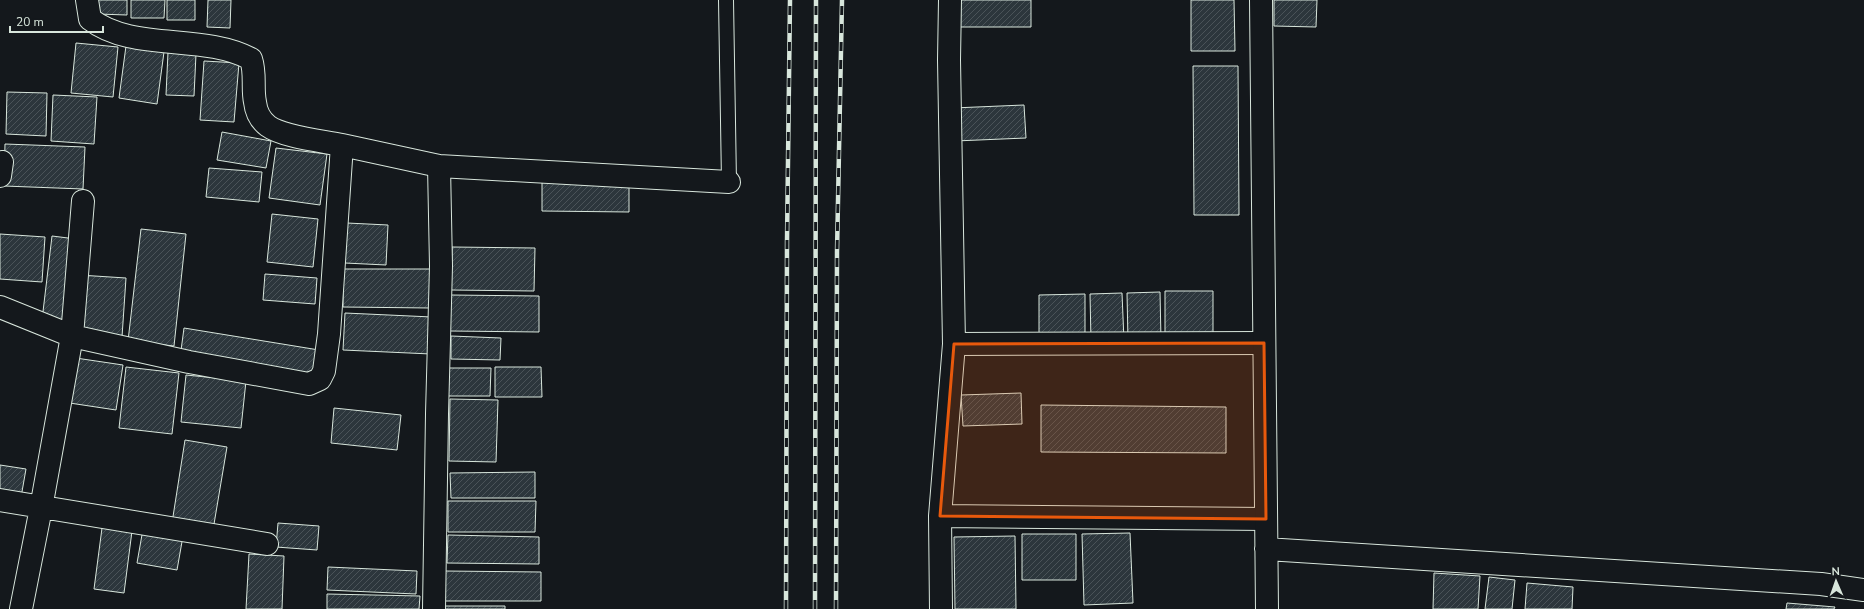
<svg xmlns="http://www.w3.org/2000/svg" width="1864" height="609" font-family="'Nunito Sans',sans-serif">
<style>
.building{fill:url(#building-hatch);stroke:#d8e6dc}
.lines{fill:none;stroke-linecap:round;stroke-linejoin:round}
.lane-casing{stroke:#d8e6dc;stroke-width:16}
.street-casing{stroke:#d8e6dc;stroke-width:24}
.secondary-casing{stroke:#d8e6dc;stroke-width:24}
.lane{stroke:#14181c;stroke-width:14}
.street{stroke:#14181c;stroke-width:22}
.secondary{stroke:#14181c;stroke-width:22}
.rail-casing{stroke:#d8e6dc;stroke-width:4.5}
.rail{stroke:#14181c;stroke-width:3;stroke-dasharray:9;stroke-linecap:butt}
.marked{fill:#e8590c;fill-opacity:0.2;stroke:#e8590c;stroke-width:3;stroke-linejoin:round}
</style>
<defs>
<pattern id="building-hatch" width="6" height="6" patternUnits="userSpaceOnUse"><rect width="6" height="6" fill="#2c363c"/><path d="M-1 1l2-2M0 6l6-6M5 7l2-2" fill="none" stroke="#4a5358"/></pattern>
</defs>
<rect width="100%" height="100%" fill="#14181c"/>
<!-- building -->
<path class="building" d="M97,0H127V15L97,14Z
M131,0H165L164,18H131Z
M167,0H195V20H167Z
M208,0H231L230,28L207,27Z
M957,0H1031V27H958Z
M1191,0H1234L1235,51H1191Z
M1274,0H1317L1316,27L1274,26Z
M76,43L118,47L113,97L71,93Z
M126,46L164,52L157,104L119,98Z
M168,52L196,54L194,96L166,95Z
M204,61L239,63L234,122L200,120Z
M1193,66H1238L1239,215H1194Z
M7,92L47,93L46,136L6,134Z
M53,95L97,97L94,144L51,141Z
M1024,105L1026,138L955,141L953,108Z
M222,132L271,141L266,168L217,160Z
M5,144L85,147L83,189L4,186Z
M276,148L327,154L320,205L269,198Z
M209,168L262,172L259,202L206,197Z
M542,182H629V212L542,211Z
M272,214L318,219L313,267L267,262Z
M347,223L388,225L386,265L345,263Z
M141,229L186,234L174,346L128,341Z
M0,234L45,237L42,282L0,279Z
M52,236L76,239L66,323L42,320Z
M452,247L535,248L534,291L451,290Z
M343,269H430V308L343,307Z
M265,274L317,278L315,304L263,300Z
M79,275L126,278L122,337L76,334Z
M1165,291H1213V339H1165Z
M1160,292L1161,340L1128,341L1127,293Z
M1122,293L1124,341H1091L1090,294Z
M1085,294V338H1039V295Z
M450,295L539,296V332L450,331Z
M345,313L432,317L431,354L343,350Z
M184,328L319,350L315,379L180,358Z
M451,336L501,338L500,360L451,359Z
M69,357L123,365L116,410L63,402Z
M126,367L179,373L172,434L119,428Z
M495,367H541L542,397H495Z
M447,368H491L490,396H447Z
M186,375L246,381L241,428L181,422Z
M1021,393L1022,424L963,426L961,395Z
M450,399L498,400L496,462L449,461Z
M1041,405L1226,407V453L1041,452Z
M334,408L401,415L397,450L331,443Z
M185,440L227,447L213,530L172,523Z
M0,465L26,469L20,503L0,499Z
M535,472V498H451L450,473Z
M448,501H536L535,532H448Z
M278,523L319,526L317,550L276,547Z
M102,528L132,531L124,593L94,589Z
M143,529L183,536L177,570L137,563Z
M1130,533L1133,603L1084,605L1082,534Z
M1022,534H1076V580H1022Z
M448,535L539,537V564L447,563Z
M1015,536L1016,609H955L954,537Z
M249,554L284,556L282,609H246Z
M328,567L417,571L416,594L327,590Z
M445,571L541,572V601H444Z
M1434,573L1480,576L1478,609H1433Z
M1489,577L1515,580L1512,609H1485Z
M1527,583L1573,587L1572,609H1525Z
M327,594L420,596L419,609H327Z
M1787,603L1835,607L1834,609H1786Z
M445,606H505V609H445Z"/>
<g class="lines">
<!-- lane casing -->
<g class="lane-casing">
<path id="lane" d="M726,0L729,182"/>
</g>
<!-- street casing -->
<g class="street-casing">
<path id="street" d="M87,0L90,19C132,52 203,33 251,59C256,74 252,88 255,102C256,111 260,120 268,126C283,137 323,141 342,145
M0,176L2,162
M0,307L72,336L189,362L309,384L320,379L324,371L329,334L342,145L439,166L729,182
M954,344L1264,343
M0,500L267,544
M940,516L1266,519
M21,609L41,508L72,336L83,201
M434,609L437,414L441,266L439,166
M941,609L940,516L954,344L949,60L950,0"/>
</g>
<!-- secondary casing -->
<g class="secondary-casing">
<path id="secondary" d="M1261,0L1267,609
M1266,549L1821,584L1864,590"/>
</g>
<!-- lane -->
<use href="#lane" class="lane"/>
<!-- street -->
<use href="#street" class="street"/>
<!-- secondary -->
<use href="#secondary" class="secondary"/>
<!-- rail casing -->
<g class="rail-casing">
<path id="rail" d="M786,609L787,242L790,0
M815,609L816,0
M836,609L837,252L842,0"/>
</g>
<!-- rail -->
<use href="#rail" class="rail"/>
</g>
<!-- marked area -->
<path class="marked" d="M1264,343L1266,519L940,516L954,344Z"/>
<!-- north arrow -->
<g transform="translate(1836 581) rotate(358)" stroke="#14181c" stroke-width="3" paint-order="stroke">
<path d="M0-3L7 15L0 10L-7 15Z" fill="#d8e6dc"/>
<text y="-6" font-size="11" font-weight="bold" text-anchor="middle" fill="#d8e6dc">N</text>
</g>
<!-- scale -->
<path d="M10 26v6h93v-6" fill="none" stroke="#d8e6dc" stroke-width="2"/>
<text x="16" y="26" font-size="12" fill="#d8e6dc" stroke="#14181c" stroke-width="3" paint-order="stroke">20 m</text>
</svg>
